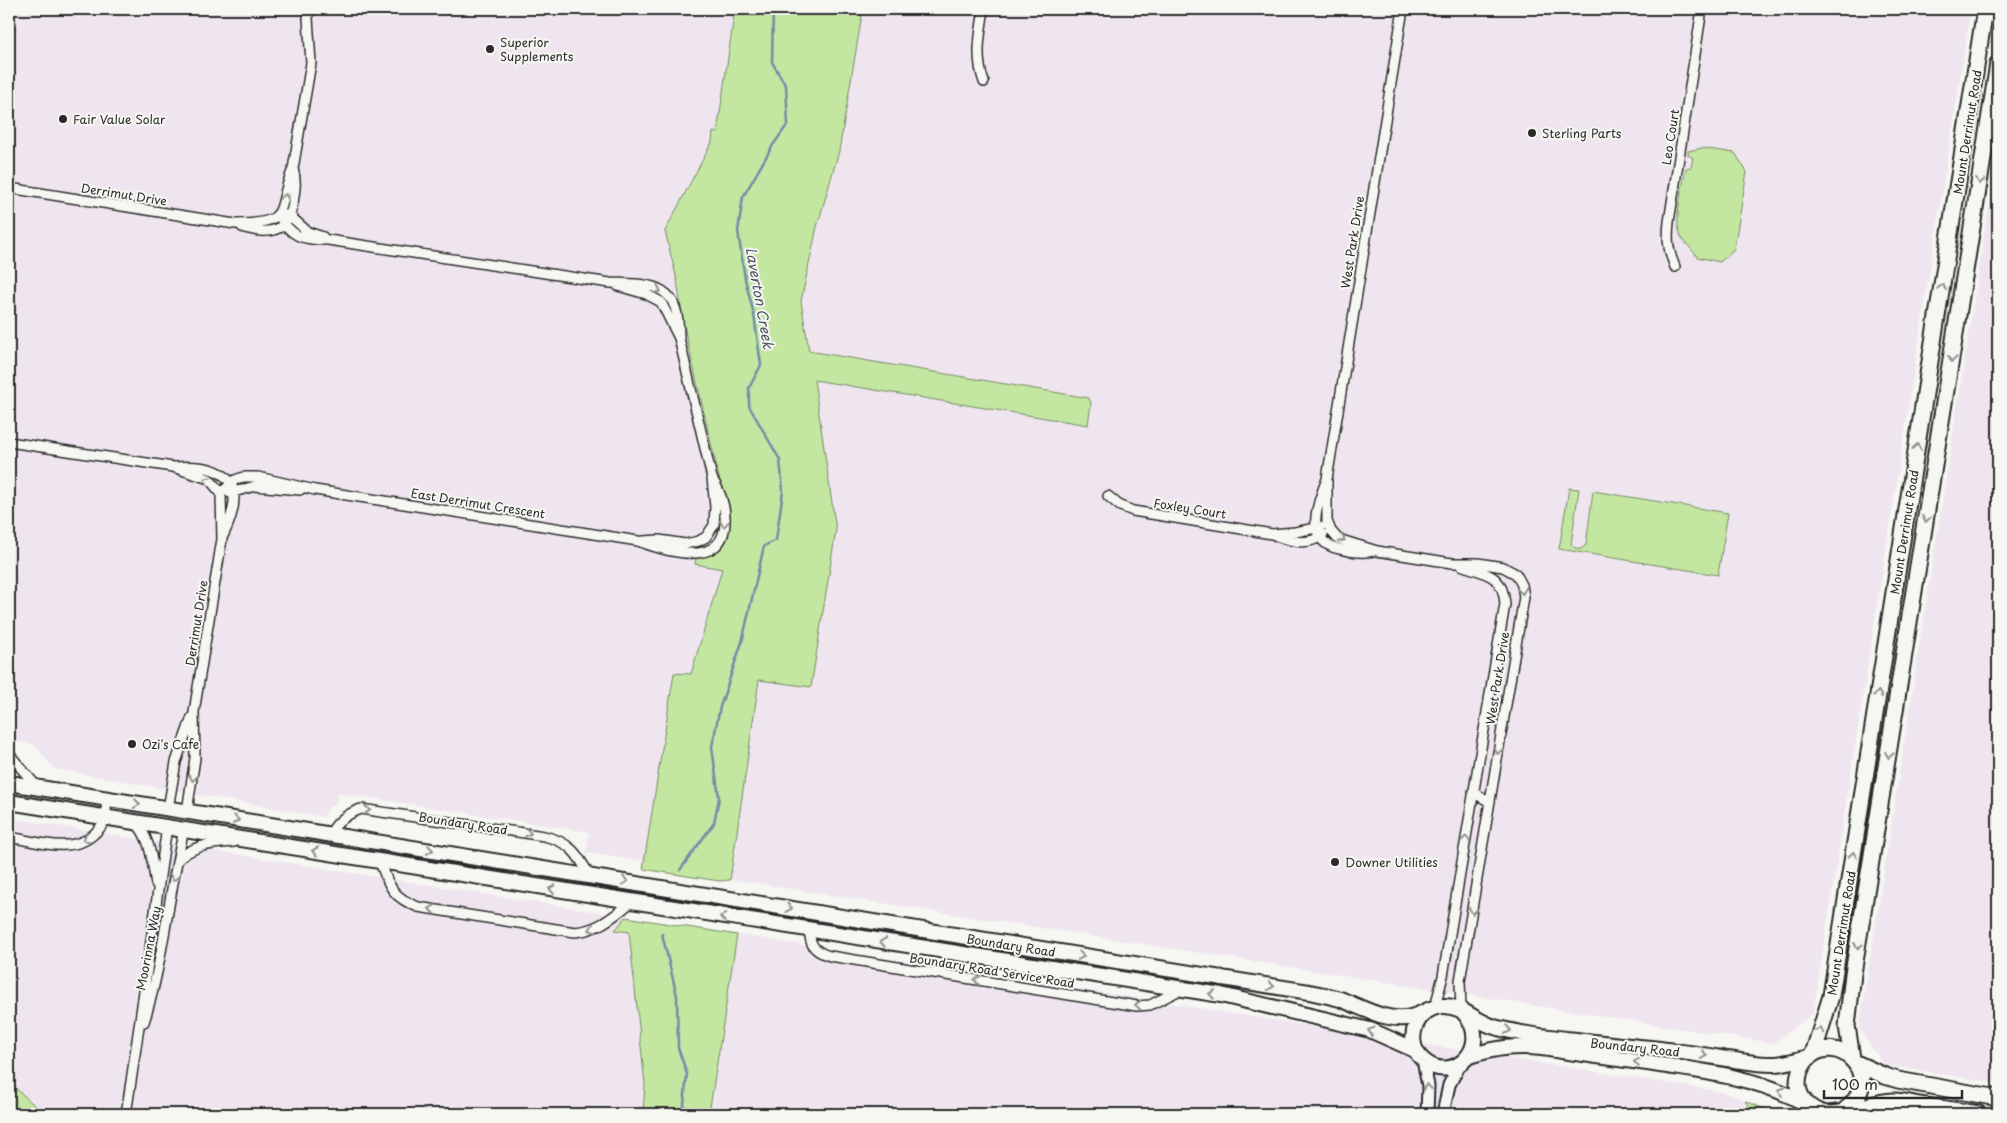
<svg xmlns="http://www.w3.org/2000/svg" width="2007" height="1123" font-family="'Playpen Sans',sans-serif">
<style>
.built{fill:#efe5ef}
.green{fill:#c3e7a1;stroke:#778966}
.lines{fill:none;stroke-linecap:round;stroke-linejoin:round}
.stream{stroke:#728da8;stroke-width:2.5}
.minor-casing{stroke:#2b2b2b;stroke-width:12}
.tertiary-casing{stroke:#2b2b2b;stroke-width:15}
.secondary-casing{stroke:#2b2b2b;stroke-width:18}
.primary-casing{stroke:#2b2b2b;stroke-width:19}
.minor{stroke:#f6f6f2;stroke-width:9}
.tertiary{stroke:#f6f6f2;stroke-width:11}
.secondary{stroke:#f6f6f2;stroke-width:14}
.primary{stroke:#f6f6f2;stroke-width:15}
.oneway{stroke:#90908e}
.poi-dot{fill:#2b2b2b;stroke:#f6f6f2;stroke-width:2}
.labels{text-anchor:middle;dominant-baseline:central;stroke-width:4;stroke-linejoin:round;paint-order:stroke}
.poi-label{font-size:12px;fill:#2b2b2b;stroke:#f6f6f2;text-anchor:start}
.street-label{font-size:12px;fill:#2b2b2b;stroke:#f6f6f2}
.water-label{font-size:14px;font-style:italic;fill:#48545f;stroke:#f6f6f2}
</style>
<rect width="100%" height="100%" fill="#f6f6f2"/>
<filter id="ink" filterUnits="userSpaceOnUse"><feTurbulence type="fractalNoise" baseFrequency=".02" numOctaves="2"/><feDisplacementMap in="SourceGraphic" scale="10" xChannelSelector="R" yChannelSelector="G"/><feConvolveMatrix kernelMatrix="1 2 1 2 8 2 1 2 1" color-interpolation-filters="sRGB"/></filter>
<g filter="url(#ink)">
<!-- built -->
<path class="built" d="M9,9H1971L1813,1014L1773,1043L736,880L719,881L643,869V861L586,853L589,832L338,793L335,807L330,806L323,817L55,769L33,744L9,740Z
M1998,148V1083L1884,1065L1859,1029Z
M9,818L1723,1092L1777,1114H9Z"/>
<!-- green -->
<path class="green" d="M735,9H863L839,151L817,227L801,301L809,351L1089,398L1091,403L1088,425L814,380L836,530L811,687L759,680L730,880L719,881L643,869L674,673L691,674L722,569L695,564L696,558C715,556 727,544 730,525L683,322L677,280L665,231L712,142L713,132L717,133Z
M1702,148L1735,153L1747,172L1734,249L1720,262L1697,257C1693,249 1686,245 1682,238C1672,222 1683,186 1686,168L1691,167L1693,158L1688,155V151Z
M1569,488L1579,489L1571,544L1575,548L1581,549L1586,545L1593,491L1728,513L1718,575L1559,549Z
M626,917L737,935L709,1114H643L645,1084L629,932L615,930Z
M9,1082L44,1114H9Z
M1745,1101L1777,1114H1754Z"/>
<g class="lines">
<!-- stream -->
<path class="stream" d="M680,870L714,823L719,798L712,747L720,707L742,642L764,546L776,540L783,491L780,460L749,406V388L761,365L754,315L745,279L738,231L743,197L773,145L788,124L786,86L772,62L773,9
M662,934L677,996L678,1048L687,1074L683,1114"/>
<!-- minor casing -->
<g class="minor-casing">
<path id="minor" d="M984,9C980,35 975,57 984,82
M9,188L235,224C294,224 275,210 293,169L311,63L308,18L309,9
M278,214C291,237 302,240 328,240L610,283C658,284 679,285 679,338
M286,215L290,216L308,232L323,237
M242,227C273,237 291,230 294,196C296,186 296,178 293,169
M1675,267C1668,251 1667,239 1669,222L1702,9
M618,286L646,294L661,302L679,338L712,478L715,507L714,525L706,537L699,541L685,544L659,540L643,541
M9,442L173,467L209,479L221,493L222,539L194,712L195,758L187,812
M175,467C230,463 248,485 223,536
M1327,479V521L1331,531L1338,539L1377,551L1452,563H1478L1503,567L1516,574L1522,585L1524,597L1460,981L1461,1010
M221,493L235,480L243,477H258L315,490L638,541C665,551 724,570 725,522C726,507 720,491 712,478
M230,493L255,486L300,490
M1108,496L1120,506L1133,511L1272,534L1295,532L1321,527
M1272,534C1287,541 1310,547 1323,534
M1374,551C1363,553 1350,552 1339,549C1303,540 1317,504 1327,479L1403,9
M9,754L38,788
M1473,792L1490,802
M168,809L176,762L192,717
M135,822C151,837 152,863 156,884
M330,835C336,821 347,814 361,809L544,836C570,842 577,853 590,876
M9,837C35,841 72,855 94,834C99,829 104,825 105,818C107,812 106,805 106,799
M177,861C193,844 212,844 234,842
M380,862C389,886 392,897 418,907L575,932C600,930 613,916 632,902
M810,931C809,946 816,952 830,956L1137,1006L1150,1005L1182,989
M1435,1007L1443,976L1505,604C1503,573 1485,574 1461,565
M144,1022C164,960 168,894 184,830
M126,1114C141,1019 153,923 167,827"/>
</g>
<!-- tertiary casing -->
<g class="tertiary-casing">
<path id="tertiary" d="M1423,1060L1428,1086L1427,1114
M1443,1114L1449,1085L1460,1064"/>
</g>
<!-- secondary casing -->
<g class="secondary-casing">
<path id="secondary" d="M9,783L1309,992C1319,994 1330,996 1340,999C1361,1007 1388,1023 1411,1017C1418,1015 1424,1012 1430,1009
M9,802L1221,995L1370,1030L1415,1050
M1463,1012C1495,1045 1452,1088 1422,1059C1403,1040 1417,1007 1443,1006C1462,1005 1479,1024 1498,1028C1520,1034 1543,1036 1566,1039C1597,1042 1628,1046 1660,1049C1682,1052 1705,1055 1727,1059C1744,1061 1760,1065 1776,1064C1787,1063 1799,1059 1810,1057
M1469,1056C1496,1048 1514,1045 1542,1048C1581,1054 1620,1059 1660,1065C1710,1072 1762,1079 1806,1104"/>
</g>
<!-- primary casing -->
<g class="primary-casing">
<path id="primary" d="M1813,1054L1831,996L1985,9
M1852,1058L1847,1026L1853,974L1998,64
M1856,1063L1885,1076L1898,1080L1998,1098
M1845,1110C1888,1078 1837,1028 1807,1059C1801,1066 1798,1074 1798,1083C1798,1098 1809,1109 1822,1113C1839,1118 1872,1101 1893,1101C1902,1101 1911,1103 1919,1105C1939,1108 1959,1111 1979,1114"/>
</g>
<!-- minor -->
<use href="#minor" class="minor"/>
<!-- tertiary -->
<use href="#tertiary" class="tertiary"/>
<!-- secondary -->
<use href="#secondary" class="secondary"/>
<!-- primary -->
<use href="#primary" class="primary"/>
</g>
<!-- one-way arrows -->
<defs><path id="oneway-chevron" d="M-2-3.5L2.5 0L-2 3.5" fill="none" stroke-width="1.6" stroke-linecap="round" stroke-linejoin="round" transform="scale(1.25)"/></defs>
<g class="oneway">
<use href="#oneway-chevron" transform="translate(1980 181) rotate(99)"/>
<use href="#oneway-chevron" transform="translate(285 197) rotate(-79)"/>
<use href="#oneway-chevron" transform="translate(1942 287) rotate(-81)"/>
<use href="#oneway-chevron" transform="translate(658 290) rotate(23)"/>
<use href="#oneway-chevron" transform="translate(1952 359) rotate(99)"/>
<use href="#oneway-chevron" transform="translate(1917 447) rotate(-81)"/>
<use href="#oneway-chevron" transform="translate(207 480) rotate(-153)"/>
<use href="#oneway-chevron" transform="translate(1926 519) rotate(99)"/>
<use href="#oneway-chevron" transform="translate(724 524) rotate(95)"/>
<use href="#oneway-chevron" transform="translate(1342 539) rotate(26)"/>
<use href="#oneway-chevron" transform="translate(1522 591) rotate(82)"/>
<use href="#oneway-chevron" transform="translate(1878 694) rotate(-81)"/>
<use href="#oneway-chevron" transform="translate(1498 751) rotate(99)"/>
<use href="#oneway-chevron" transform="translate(1889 755) rotate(99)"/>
<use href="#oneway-chevron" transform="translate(193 778) rotate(98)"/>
<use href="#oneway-chevron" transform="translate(137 804) rotate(9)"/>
<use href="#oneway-chevron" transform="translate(367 810) rotate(2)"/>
<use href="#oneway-chevron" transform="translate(236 820) rotate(9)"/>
<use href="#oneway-chevron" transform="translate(528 833) rotate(9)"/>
<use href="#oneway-chevron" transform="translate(86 839) rotate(149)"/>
<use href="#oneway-chevron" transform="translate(1466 839) rotate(-81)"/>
<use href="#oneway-chevron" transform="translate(430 850) rotate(9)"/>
<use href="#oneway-chevron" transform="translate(315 851) rotate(-171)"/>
<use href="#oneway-chevron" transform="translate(1853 855) rotate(-81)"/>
<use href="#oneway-chevron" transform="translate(174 878) rotate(100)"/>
<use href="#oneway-chevron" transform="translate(625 881) rotate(8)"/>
<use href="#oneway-chevron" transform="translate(552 889) rotate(-171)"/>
<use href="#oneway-chevron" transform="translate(789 908) rotate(9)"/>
<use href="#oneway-chevron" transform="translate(432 909) rotate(-171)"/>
<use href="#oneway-chevron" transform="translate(1473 911) rotate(99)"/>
<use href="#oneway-chevron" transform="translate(723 917) rotate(-171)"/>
<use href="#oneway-chevron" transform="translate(592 929) rotate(162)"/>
<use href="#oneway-chevron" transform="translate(883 942) rotate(-171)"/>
<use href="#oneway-chevron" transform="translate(1858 946) rotate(100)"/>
<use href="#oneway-chevron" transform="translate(1081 956) rotate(9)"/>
<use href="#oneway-chevron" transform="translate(977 980) rotate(-171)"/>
<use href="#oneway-chevron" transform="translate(1271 986) rotate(9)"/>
<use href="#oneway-chevron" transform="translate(1212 994) rotate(-171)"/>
<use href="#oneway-chevron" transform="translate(1138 1005) rotate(-177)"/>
<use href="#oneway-chevron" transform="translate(1508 1030) rotate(10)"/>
<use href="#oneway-chevron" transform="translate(1820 1030) rotate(-71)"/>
<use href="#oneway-chevron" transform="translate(1371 1031) rotate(-162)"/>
<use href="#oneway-chevron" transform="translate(1704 1055) rotate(9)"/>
<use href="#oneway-chevron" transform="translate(1637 1062) rotate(-172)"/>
<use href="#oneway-chevron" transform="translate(1427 1087) rotate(-95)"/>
<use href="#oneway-chevron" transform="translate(1781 1091) rotate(-160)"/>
</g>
</g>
<!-- markers -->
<g class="poi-dot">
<circle cx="490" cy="49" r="5"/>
<circle cx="63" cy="119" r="5"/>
<circle cx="1532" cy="133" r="5"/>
<circle cx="132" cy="744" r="5"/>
<circle cx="1335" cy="862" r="5"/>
</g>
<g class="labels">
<!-- poi labels -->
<g class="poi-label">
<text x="500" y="42">Superior<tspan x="500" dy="14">Supplements</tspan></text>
<text x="73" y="119">Fair Value Solar</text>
<text x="1542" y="133">Sterling Parts</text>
<text x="142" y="744">Ozi's Cafe</text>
<text x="1345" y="862">Downer Utilities</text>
</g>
<!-- street labels -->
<g class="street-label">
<text transform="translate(1967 132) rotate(-81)">Mount Derrimut Road</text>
<text transform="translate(1670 137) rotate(-81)">Leo Court</text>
<text transform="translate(124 194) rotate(9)">Derrimut Drive</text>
<text transform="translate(1352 242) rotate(-81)">West Park Drive</text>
<text transform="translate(478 503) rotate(9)">East Derrimut Crescent</text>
<text transform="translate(1190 508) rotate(9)">Foxley Court</text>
<text transform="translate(1904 532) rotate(-81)">Mount Derrimut Road</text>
<text transform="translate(196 623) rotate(-81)">Derrimut Drive</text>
<text transform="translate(1497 678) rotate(-81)">West Park Drive</text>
<text transform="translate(463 823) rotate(9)">Boundary Road</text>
<text transform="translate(1841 933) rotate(-81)">Mount Derrimut Road</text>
<text transform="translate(1011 945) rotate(9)">Boundary Road</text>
<text transform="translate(148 948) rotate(-79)">Moorinna Way</text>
<text transform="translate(992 970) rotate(9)">Boundary Road Service Road</text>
<text transform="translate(1635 1047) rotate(6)">Boundary Road</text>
</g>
<!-- water labels -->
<g class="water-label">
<text transform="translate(760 298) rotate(80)">Laverton Creek</text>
</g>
</g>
<!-- margin -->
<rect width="2007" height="1123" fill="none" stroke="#f6f6f2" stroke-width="30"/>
<rect x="15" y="15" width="1977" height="1093" fill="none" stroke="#2b2b2b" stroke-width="2" filter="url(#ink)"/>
<!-- scale -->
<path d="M1824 1090v8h138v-8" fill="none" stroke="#2b2b2b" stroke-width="2.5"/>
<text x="1832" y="1090" font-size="15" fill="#2b2b2b" stroke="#f6f6f2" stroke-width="4" paint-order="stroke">100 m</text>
</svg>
